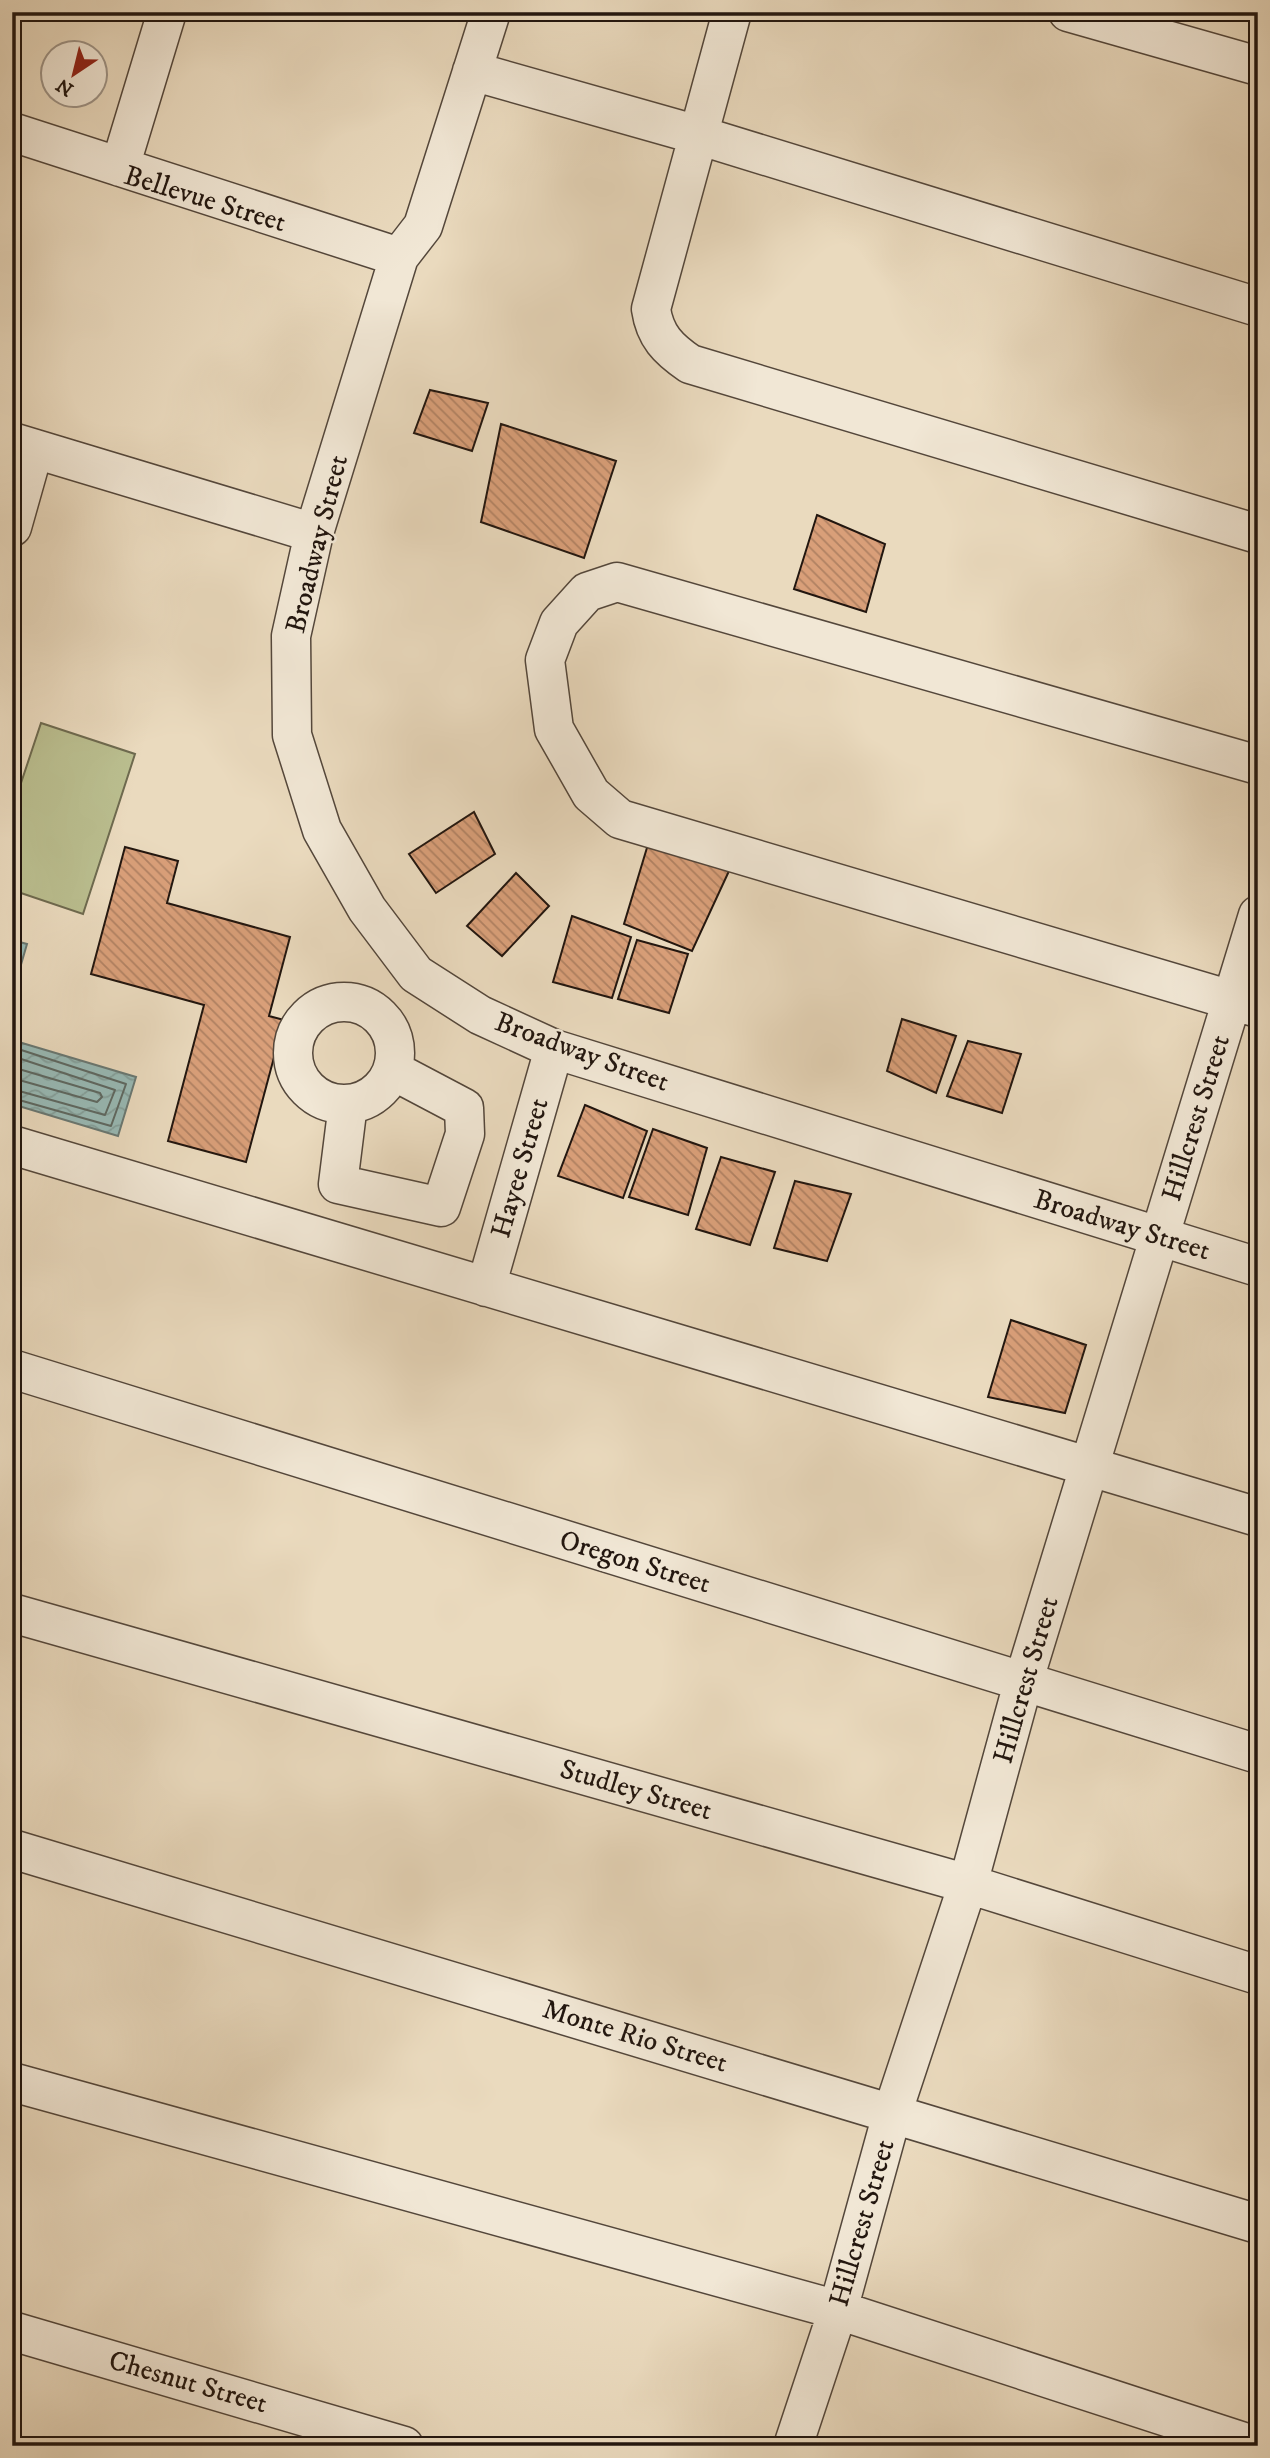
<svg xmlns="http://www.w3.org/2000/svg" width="1270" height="2458" font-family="'IM FELL DW Pica',serif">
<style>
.pitch{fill:#babe8f;stroke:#6e6a4f;stroke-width:2}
.water{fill:url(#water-waves);stroke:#697873;stroke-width:2}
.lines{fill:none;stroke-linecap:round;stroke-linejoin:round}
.shore{stroke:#5d6862;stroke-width:2}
.building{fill:url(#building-back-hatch);stroke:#22160f;stroke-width:2}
.minor-casing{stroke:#54473b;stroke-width:41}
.minor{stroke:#f1e7d5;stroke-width:38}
.labels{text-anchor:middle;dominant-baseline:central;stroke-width:5;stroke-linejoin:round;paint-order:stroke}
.street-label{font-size:28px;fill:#22160f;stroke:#f1e7d5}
</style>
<defs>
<pattern id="water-waves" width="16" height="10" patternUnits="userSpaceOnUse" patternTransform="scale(1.75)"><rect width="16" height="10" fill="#98bab6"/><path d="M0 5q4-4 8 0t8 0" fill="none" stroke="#839f9b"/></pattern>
<pattern id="building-back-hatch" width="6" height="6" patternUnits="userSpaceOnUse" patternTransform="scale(1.75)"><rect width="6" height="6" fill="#d99f79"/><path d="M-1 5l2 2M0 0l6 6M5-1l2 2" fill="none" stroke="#b08162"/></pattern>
</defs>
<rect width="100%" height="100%" fill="#eadabe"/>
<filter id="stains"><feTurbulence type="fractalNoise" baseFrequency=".00286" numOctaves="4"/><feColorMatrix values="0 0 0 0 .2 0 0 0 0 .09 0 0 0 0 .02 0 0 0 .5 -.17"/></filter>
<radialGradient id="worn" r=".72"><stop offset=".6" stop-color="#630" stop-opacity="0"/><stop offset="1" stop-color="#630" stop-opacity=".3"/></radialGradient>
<!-- pitch -->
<path class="pitch" d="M41,723L135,754L83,914L12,890V810Z"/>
<!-- water -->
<path class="water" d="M12,940L27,944L18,975L12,973Z
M12,1040L136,1077L118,1136L12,1104Z"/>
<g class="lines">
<!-- shore -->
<path class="shore" d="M12,1047L126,1084L111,1126L12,1098
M12,1056L115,1090L105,1115L12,1089
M12,1067L100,1093L102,1097L97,1102L12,1078"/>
</g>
<!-- building -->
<path class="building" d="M430,390L488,403L472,451L414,433Z
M501,424L616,461L584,558L481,522Z
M817,515L885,544L866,612L794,589Z
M474,812L495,854L436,893L409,854Z
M649,841L729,871L692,951L624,924Z
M125,847L178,861L167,903L290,937L269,1016L284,1020L246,1162L168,1141L204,1005L91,974Z
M516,873L549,906L502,956L467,926Z
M572,916L631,937L612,998L553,982Z
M637,940L688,954L669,1013L618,999Z
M902,1019L956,1036L936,1093L887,1071Z
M968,1041L1021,1054L1002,1113L947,1096Z
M585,1105L647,1131L623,1198L558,1176Z
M653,1129L707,1148L688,1215L629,1197Z
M721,1157L775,1172L750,1245L696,1229Z
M795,1181L851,1194L827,1261L774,1248Z
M1011,1320L1086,1345L1065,1413L988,1397Z"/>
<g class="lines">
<!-- minor casing -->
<g class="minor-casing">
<path id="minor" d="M491,12L423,226L399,257L314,533L291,636L292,735L322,830L367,909L416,974L480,1015L554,1049L1258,1267
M732,12L651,309C655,336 668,349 690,364L1258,534
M1068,12L1258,66
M472,71L698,135L1258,307
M12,132L399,257
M120,167L167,12
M12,442L314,533
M12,527L34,449
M1258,765L617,582L587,592L559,623L545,660L554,729L591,794L620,819L1258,1008
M293 1053a51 51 0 1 1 102 0a51 51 0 1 1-102 0Z
M348,1104L338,1184L441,1207L465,1134L464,1108L392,1070
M12,1145L1258,1517
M486,1287L554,1049
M12,1369L1258,1754
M12,1613L968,1884L1258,1975
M12,1849L1258,2224
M12,2082L838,2310L1256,2446
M12,2331L404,2446
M793,2446L838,2310L892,2114L968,1884L1023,1683L1258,915"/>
</g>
<!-- minor -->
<use href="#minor" class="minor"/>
</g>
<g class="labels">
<!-- street labels -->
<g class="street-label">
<text transform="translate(205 199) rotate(17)">Bellevue Street</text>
<text transform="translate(317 544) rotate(-76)">Broadway Street</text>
<text transform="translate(582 1052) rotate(20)">Broadway Street</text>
<text transform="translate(1196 1118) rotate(-73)">Hillcrest Street</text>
<text transform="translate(520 1168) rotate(-74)">Hayee Street</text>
<text transform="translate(1122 1225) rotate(17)">Broadway Street</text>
<text transform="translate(635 1562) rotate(17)">Oregon Street</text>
<text transform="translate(1026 1680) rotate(-74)">Hillcrest Street</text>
<text transform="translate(636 1790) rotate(16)">Studley Street</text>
<text transform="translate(635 2036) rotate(17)">Monte Rio Street</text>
<text transform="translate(862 2223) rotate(-74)">Hillcrest Street</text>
<text transform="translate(188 2382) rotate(16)">Chesnut Street</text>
</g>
</g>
<!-- margin -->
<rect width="1270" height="2458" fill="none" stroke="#eadabe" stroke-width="42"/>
<rect x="14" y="14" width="1242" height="2430" fill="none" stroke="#22160f" stroke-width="3.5"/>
<rect x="21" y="21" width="1228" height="2416" fill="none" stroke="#22160f" stroke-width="2"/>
<!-- north arrow -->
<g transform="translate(74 74) rotate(215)"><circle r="33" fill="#f1e7d5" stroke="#9e9386" stroke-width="2"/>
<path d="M0-5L12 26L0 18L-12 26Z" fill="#8f2418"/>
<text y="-10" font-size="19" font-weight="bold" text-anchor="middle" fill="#22160f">N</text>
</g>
<rect width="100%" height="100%" filter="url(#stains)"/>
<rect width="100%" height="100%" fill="url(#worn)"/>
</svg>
